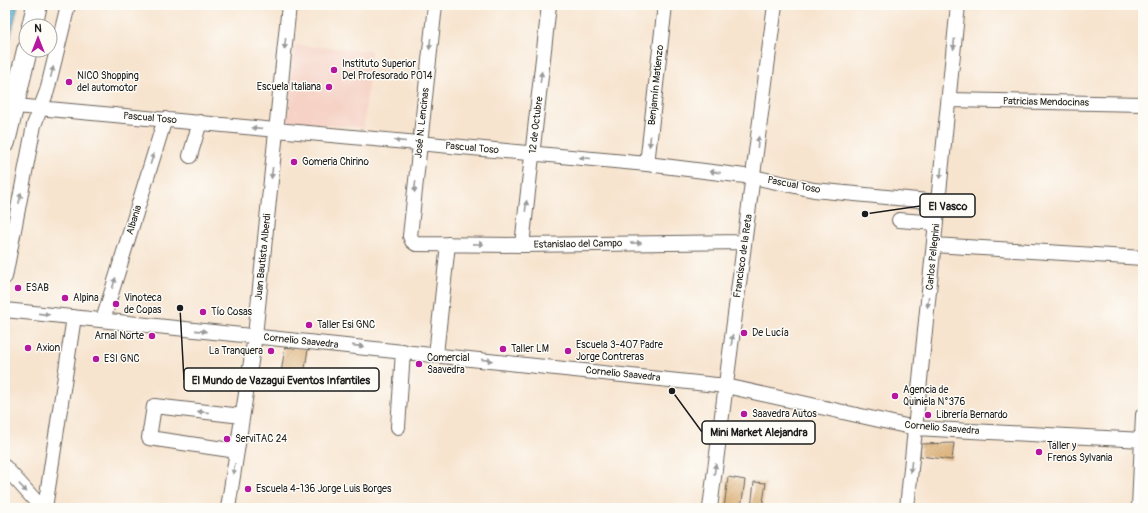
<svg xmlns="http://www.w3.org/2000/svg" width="1148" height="513" font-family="Pangolin,sans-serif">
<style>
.built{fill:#f6d1c5}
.water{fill:url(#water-rules);stroke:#386677}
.building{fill:url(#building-hatch)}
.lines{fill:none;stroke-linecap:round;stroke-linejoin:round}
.minor-casing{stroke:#69625b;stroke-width:16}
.highway-casing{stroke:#69625b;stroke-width:22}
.minor{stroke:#fff;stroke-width:14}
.highway{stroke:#fff;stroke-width:20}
.oneway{fill:#999}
.poi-dot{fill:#b5179e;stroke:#fdfcf7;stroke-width:1.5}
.labels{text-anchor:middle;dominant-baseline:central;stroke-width:3;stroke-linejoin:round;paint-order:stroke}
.poi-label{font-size:10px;fill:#1c1c1c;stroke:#fdfcf7;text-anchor:start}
.street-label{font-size:10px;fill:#1c1c1c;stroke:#fdfcf7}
.leader{fill:none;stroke:#1c1c1c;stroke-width:1.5}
.callout-dot{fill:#1c1c1c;stroke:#fdfcf7;stroke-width:1.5}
.callout{fill:#fdfcf7;stroke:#1c1c1c;stroke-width:1.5}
.callout-label{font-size:11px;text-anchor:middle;font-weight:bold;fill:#1c1c1c}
</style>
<defs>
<pattern id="water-rules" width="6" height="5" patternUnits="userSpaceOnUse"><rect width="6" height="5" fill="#54afd2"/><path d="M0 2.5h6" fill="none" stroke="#458eaa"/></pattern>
<pattern id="building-hatch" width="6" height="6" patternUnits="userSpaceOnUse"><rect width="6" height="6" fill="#e0b67f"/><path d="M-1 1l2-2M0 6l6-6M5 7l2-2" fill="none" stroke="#c09c6d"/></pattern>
</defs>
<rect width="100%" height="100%" fill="#fdfcf7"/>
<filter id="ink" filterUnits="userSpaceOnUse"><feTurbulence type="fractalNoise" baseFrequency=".025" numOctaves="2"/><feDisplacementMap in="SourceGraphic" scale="8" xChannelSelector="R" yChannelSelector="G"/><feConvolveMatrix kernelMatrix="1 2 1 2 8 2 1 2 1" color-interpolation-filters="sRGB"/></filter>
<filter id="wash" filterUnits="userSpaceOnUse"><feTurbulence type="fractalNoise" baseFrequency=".012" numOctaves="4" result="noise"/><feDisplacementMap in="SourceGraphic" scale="16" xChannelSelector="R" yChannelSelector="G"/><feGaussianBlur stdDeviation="0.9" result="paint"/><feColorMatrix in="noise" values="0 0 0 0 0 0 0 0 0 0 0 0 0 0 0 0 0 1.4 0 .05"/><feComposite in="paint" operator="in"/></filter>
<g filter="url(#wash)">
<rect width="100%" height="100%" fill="#f7e4cf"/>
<!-- built -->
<path class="built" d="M294,45L371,51L364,128L288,122Z"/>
<!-- water -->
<path class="water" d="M5,5H18L5,62Z"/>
<g id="blocks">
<!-- building -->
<path class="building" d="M285,347L308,349L304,374L281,373Z
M954,443L952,460L920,456L921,444Z
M728,477L745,480L741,508H724Z
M754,482L766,483L762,508H751Z"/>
</g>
</g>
<g filter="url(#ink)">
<use href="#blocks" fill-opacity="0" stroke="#69625b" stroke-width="1"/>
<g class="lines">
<!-- minor casing -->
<g class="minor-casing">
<path id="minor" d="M435,5L410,236L412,241L416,244L522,245L744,242
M949,100L1143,104
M5,105L647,164L753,177L814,190L938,202
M190,156L200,122
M647,164L665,5
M899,220L936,223
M522,245L549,5
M934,245L1143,258
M5,277L34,125L47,91L68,5
M5,310L726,386L915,428L1143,440
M103,320L165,119
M436,354L448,244
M398,427L403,351
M237,451L149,438L154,406L242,416
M5,467L42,508
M45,508L74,317
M228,508L255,336L289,5
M710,508L775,5
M907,508L958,5
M1139,508L1143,415"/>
</g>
<!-- highway casing -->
<g class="highway-casing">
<path id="highway" d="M32,26L37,5
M5,142L27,50"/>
</g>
<!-- minor -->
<use href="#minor" class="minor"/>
<!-- highway -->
<use href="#highway" class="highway"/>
</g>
<!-- one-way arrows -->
<defs><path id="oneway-solid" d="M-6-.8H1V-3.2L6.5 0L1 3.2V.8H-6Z"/></defs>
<g class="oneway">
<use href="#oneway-solid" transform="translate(285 44) rotate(96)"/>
<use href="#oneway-solid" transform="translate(430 44) rotate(96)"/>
<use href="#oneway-solid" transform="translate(954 44) rotate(95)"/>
<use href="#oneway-solid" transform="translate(52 72) rotate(-76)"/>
<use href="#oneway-solid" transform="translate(541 77) rotate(-83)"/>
<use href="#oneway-solid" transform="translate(257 128) rotate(-175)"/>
<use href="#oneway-solid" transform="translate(400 141) rotate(-175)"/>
<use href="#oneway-solid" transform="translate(650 141) rotate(96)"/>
<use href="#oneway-solid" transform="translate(758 142) rotate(-83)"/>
<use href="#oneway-solid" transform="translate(585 158) rotate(-175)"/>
<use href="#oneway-solid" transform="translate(152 159) rotate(-73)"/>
<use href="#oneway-solid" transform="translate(715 172) rotate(-173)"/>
<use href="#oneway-solid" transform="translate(272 173) rotate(96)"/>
<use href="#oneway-solid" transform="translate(941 173) rotate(96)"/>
<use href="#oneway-solid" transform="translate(415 187) rotate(96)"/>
<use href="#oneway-solid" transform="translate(20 198) rotate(-79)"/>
<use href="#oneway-solid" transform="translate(526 206) rotate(-83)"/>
<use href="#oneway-solid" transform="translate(636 243) rotate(-1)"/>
<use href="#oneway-solid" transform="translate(478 244) rotate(1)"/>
<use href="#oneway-solid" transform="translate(114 283) rotate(-73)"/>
<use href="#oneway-solid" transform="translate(928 302) rotate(96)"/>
<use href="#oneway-solid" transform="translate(44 314) rotate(6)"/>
<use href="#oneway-solid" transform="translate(201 331) rotate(6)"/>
<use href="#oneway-solid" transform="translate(732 340) rotate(-83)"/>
<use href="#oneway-solid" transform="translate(358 346) rotate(6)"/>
<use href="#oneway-solid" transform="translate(487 360) rotate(6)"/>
<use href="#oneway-solid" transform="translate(203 412) rotate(-174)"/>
<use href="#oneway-solid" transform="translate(911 467) rotate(96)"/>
<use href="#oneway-solid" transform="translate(234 469) rotate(99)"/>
<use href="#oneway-solid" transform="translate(715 469) rotate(-83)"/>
<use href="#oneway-solid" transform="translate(23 488) rotate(47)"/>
</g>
</g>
<!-- markers -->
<g class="poi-dot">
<circle cx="334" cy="70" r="4"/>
<circle cx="69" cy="82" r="4"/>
<circle cx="329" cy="87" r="4"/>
<circle cx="294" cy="162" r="4"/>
<circle cx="18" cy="288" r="4"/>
<circle cx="65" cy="298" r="4"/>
<circle cx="116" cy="304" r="4"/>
<circle cx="203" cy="312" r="4"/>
<circle cx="309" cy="325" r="4"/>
<circle cx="744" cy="333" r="4"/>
<circle cx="152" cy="336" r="4"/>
<circle cx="28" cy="348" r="4"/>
<circle cx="503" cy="349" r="4"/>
<circle cx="271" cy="351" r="4"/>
<circle cx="568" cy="351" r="4"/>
<circle cx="96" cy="359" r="4"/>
<circle cx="419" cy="364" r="4"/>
<circle cx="895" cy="396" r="4"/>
<circle cx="744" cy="414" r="4"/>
<circle cx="928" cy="415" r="4"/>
<circle cx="227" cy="439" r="4"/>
<circle cx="1039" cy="452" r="4"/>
<circle cx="248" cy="489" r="4"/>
</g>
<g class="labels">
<!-- poi labels -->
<g class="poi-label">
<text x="342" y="64">Instituto Superior<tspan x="342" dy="12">Del Profesorado P014</tspan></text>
<text x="77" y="76">NICO Shopping<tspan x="77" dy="12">del automotor</tspan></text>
<text x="321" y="87" text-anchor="end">Escuela Italiana</text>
<text x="302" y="162">Gomeria Chirino</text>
<text x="26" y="288">ESAB</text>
<text x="73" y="298">Alpina</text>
<text x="124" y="298">Vinoteca<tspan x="124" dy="12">de Copas</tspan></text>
<text x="211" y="312">Tío Cosas</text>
<text x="317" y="325">Taller Esi GNC</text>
<text x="752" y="333">De Lucía</text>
<text x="144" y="336" text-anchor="end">Arnal Norte</text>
<text x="576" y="345">Escuela 3-407 Padre<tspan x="576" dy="12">Jorge Contreras</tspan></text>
<text x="36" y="348">Axion</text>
<text x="511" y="349">Taller LM</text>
<text x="263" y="351" text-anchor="end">La Tranquera</text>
<text x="427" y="358">Comercial<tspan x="427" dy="12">Saavedra</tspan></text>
<text x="104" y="359">ESI GNC</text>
<text x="903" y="390">Agencia de<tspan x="903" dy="12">Quiniela N°376</tspan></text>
<text x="752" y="414">Saavedra Autos</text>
<text x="936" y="415">Librería Bernardo</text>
<text x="235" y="439">ServiTAC 24</text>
<text x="1047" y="446">Taller y<tspan x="1047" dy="12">Frenos Sylvania</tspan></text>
<text x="256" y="489">Escuela 4-136 Jorge Luis Borges</text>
</g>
<!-- street labels -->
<g class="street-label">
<text transform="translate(656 85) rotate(-84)">Benjamín Matienzo</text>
<text transform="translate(1046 102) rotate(1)">Patricias Mendocinas</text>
<text transform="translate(150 118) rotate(5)">Pascual Toso</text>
<text transform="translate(422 123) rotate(-84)">José N. Lencinas</text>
<text transform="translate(536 125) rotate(-83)">12 de Octubre</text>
<text transform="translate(472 148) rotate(5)">Pascual Toso</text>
<text transform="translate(794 185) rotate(11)">Pascual Toso</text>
<text transform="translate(134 220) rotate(-73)">Albania</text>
<text transform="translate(578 244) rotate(-1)">Estanislao del Campo</text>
<text transform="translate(743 256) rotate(-82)">Francisco de la Reta</text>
<text transform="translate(263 257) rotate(-84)">Juan Bautista Alberdi</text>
<text transform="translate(933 257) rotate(-84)">Carlos Pellegrini</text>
<text transform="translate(301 341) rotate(6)">Cornelio Saavedra</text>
<text transform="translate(623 374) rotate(6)">Cornelio Saavedra</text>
<text transform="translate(942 428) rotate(5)">Cornelio Saavedra</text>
</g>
</g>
<!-- callouts -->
<path class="leader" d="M865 214L920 206M180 308L184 380M672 391L702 432"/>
<g class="callout-dot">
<circle cx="865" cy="214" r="4"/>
<circle cx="180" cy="308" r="4"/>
<circle cx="672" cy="391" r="4"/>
</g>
<g class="callout">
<rect x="920" y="194" width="55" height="23" rx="4"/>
<rect x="184" y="368" width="195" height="23" rx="4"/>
<rect x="702" y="421" width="113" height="23" rx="4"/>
</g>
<g class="callout-label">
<text x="948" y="210">El Vasco</text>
<text x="281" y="384">El Mundo de Vazagui Eventos Infantiles</text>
<text x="759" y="436">Mini Market Alejandra</text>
</g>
<!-- margin -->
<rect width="1148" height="513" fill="none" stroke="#fdfcf7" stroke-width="20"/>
<!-- north arrow -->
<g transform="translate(38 38)"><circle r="19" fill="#fdfcf7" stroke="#a3a29f"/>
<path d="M0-3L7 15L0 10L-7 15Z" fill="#b5179e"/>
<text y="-6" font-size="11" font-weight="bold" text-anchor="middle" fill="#1c1c1c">N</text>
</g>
</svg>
